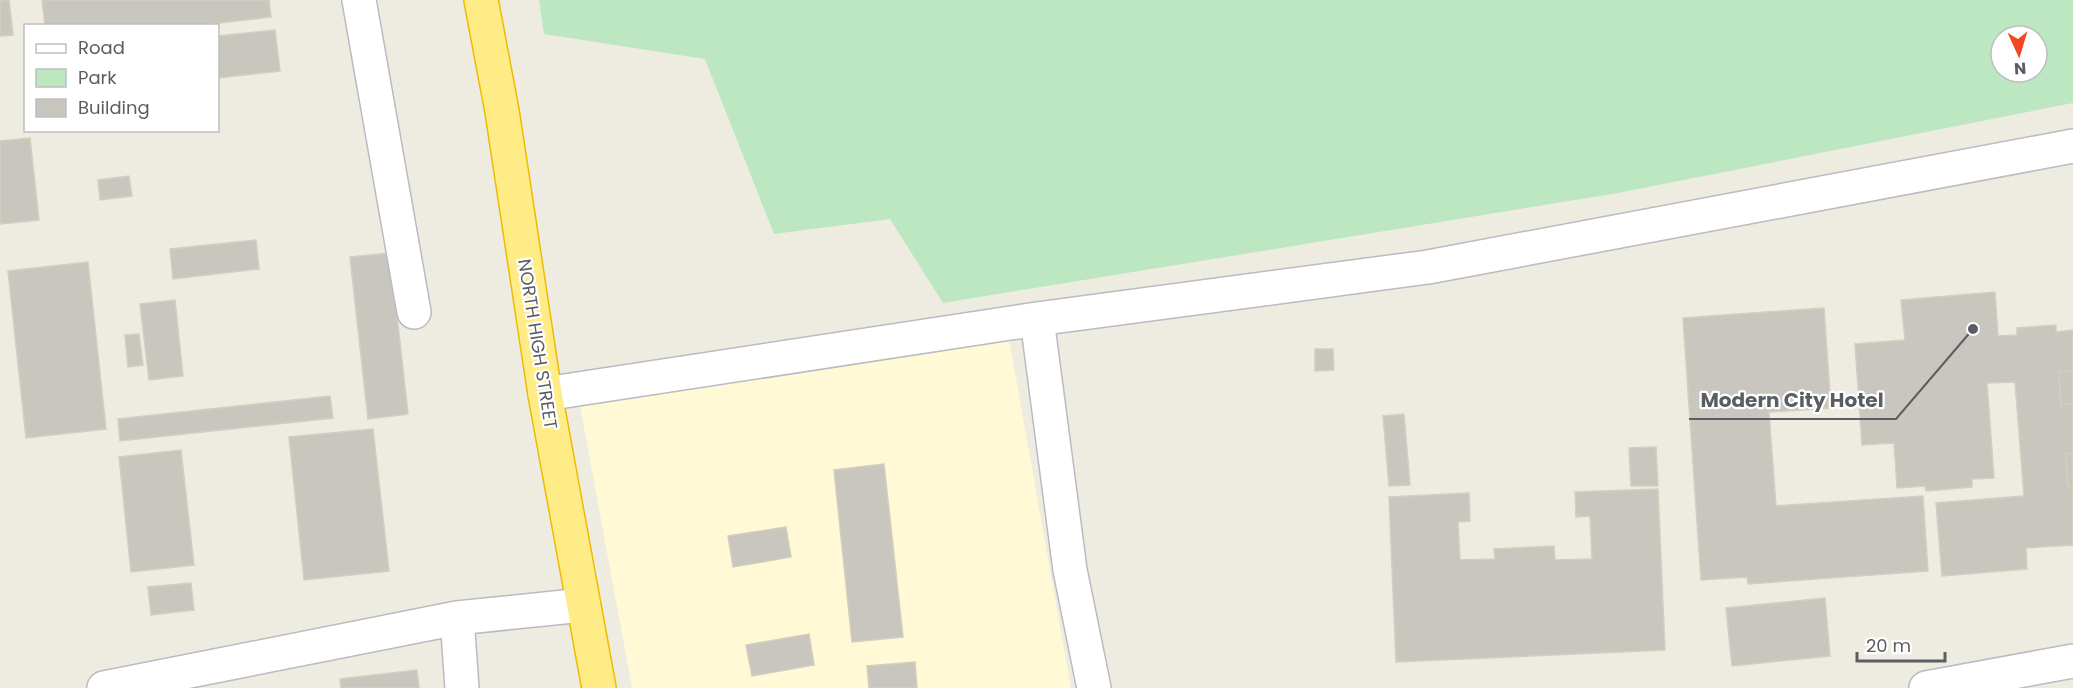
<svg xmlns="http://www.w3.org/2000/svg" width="2073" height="688" font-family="Poppins,sans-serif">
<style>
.commercial{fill:#fff9d5}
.green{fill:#bce7c0;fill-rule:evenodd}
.building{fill:#c8c6be;stroke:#d3cebf;stroke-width:1.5}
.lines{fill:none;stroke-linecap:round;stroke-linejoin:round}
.minor-casing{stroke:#b9bbc1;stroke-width:36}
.highway-casing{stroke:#efbb00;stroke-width:36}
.minor{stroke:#fff;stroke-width:33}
.highway{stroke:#ffec87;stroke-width:33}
.labels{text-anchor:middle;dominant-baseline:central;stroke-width:4.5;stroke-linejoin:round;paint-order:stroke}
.street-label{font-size:18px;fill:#5a5d63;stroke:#fff}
.leader{fill:none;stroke:#5a5d63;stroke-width:2}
.callout-dot{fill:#5a5d63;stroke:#fff;stroke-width:2}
.callout-label{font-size:20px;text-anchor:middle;font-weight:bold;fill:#5a5d63;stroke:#fff;stroke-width:4.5;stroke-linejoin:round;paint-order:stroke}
</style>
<rect width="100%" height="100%" fill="#eeece1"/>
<!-- commercial -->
<path class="commercial" d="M1009,339L1071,688H632L579,400Z"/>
<!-- green -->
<path class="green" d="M539,0H2073V103L1618,193L943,303L890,219L774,234L705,59L544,34ZM2001,36H2037V72H2001Z"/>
<!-- building -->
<path class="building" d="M0,0H9L13,35L0,36Z
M42,0H269L271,17L193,26H45Z
M275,30L280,71L218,78V36Z
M30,138L39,220L0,224V141Z
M129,176L132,196L100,200L98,180Z
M256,240L259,269L173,279L170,249Z
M390,253L408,414L368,419L350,257Z
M88,262L106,429L26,438L8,271Z
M1995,292L1998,336L2017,335V328L2056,325V332L2073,330V371L2059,372L2061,405L2073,404V453L2066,454L2068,487L2073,486V545L2026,548L2027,569L1942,576L1936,503L2024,496L2015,382L1987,383L1994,478L1972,479V487L1926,491L1925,486L1897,488L1894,443L1862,445L1855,344L1905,340L1901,300Z
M175,300L183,376L149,380L140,304Z
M1824,308L1831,408L1769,412L1776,506L1923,496L1928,571L1748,584L1747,577L1701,580L1683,318Z
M139,334L143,365L128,367L125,335Z
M1315,349H1333L1334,370L1315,371Z
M2073,371V404L2061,405L2059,372Z
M330,396L333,418L120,441L118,419Z
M1404,414L1410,485L1389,486L1383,416Z
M373,429L389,571L304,580L289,437Z
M1656,447L1658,486H1631L1629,448Z
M181,450L194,565L131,572L119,457Z
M2073,453V486L2068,487L2066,454Z
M884,464L903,637L852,642L834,470Z
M1658,489L1665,650L1396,662L1389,497L1469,493L1470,521L1458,522L1460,560L1495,559L1494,549L1554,546L1555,560L1592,559L1590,516L1576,517L1575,492Z
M786,527L791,557L733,567L728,536Z
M191,583L194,610L151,615L148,587Z
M1825,598L1830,656L1732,666L1726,608Z
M809,634L814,665L752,676L746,645Z
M915,662L917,688H869L867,666Z
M417,670L419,688H341L340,679Z"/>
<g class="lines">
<!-- minor casing -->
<g class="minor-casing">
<path id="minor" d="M359,0L414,312
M1037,319L1070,570L1094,688
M545,394L1037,319L1428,267L2073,146
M457,618L462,688
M104,688L457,618L583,605
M1926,688L2073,661"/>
</g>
<!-- highway casing -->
<g class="highway-casing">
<path id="highway" d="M481,0L502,111L545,394L599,688"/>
</g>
<!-- minor -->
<use href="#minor" class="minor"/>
<!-- highway -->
<use href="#highway" class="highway"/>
</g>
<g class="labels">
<!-- street labels -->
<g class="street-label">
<text transform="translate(538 344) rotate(81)">NORTH HIGH STREET</text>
</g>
</g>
<!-- callouts -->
<path class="leader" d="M1973 329L1896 419H1689"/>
<circle class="callout-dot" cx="1973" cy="329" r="6"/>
<g class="callout-label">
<text x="1792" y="407">Modern City Hotel</text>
</g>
<!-- legend -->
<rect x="24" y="24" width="195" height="108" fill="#ffffff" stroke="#bdbec1" stroke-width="1.5"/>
<rect x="36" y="44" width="30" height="9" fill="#ffffff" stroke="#bdbec1" stroke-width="1.5"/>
<text x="78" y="54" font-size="18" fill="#5a5d63">Road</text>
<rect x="36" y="69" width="30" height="18" fill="#bce7c0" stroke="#bdbec1" stroke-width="1.5"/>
<text x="78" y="84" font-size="18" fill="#5a5d63">Park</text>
<rect x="36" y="99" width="30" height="18" fill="#c8c6be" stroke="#bdbec1" stroke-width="1.5"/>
<text x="78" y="114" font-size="18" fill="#5a5d63">Building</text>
<!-- north arrow -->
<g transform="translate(2019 54) rotate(176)"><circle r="28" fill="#ffffff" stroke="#bdbec1" stroke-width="1.5"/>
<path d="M0-4.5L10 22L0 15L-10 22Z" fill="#f24722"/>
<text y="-9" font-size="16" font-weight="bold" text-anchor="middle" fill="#5a5d63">N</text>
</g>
<!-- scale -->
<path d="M1857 652v9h88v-9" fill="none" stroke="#5a5d63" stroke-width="3"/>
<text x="1866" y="652" font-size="18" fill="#5a5d63" stroke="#ffffff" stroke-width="4.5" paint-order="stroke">20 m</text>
</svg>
